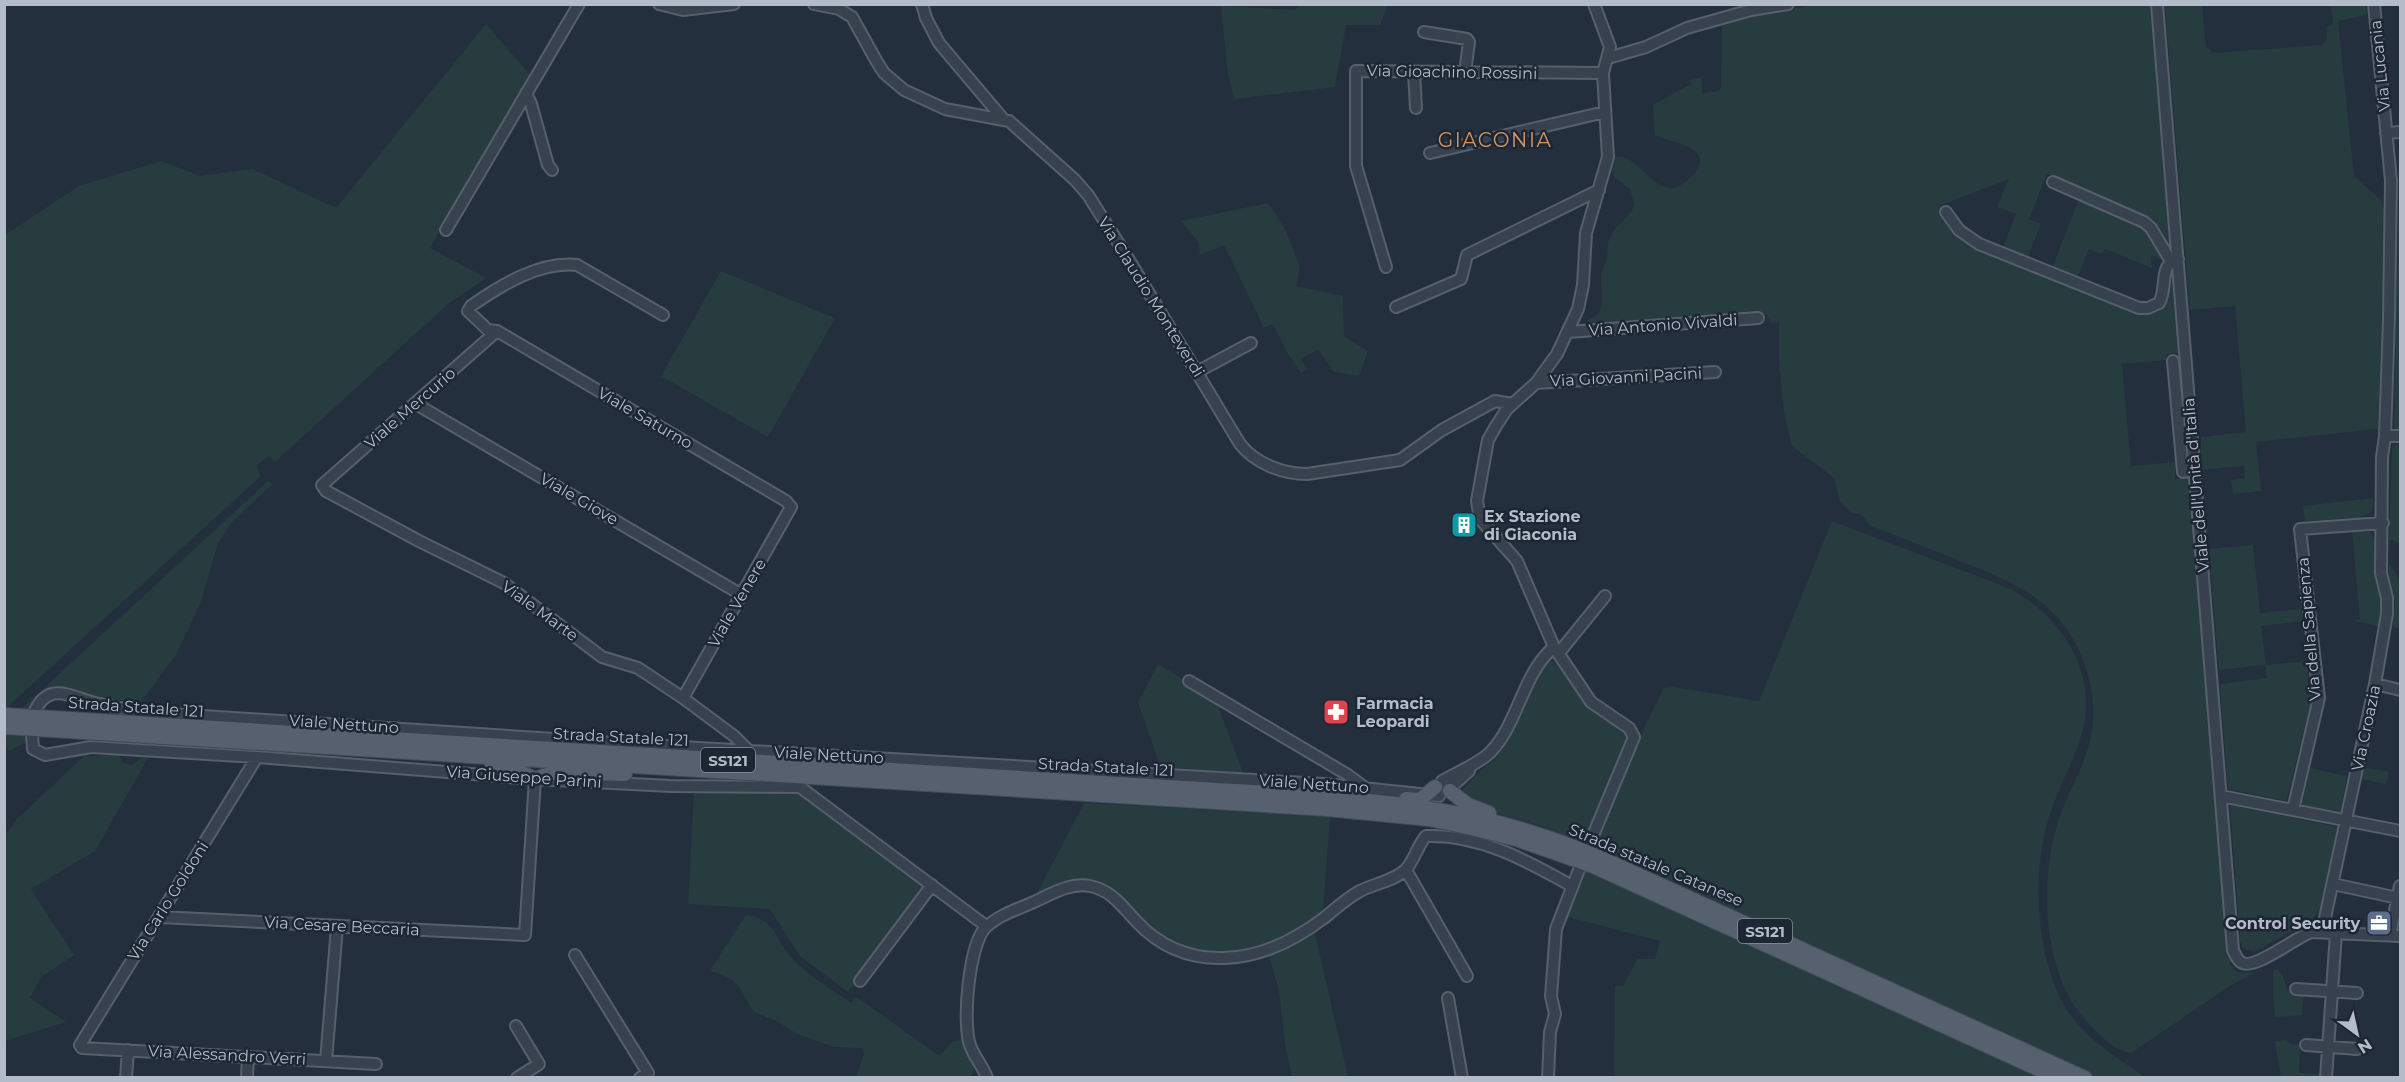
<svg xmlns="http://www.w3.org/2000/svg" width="2405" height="1082" font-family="Montserrat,sans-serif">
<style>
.green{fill:#263c3f}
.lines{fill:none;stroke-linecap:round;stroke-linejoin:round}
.minor-casing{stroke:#565f6c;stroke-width:14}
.major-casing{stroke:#414a57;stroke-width:16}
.minor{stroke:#38414e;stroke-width:10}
.major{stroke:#56606e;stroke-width:14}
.labels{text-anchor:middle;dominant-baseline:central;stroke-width:5;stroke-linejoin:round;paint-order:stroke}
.shield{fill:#1d2633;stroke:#878f9c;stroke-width:1.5}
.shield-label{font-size:15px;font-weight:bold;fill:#b4bcc9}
.street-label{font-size:16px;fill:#b4bcc9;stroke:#1d2633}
.poi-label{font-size:16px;font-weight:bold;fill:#b4bcc9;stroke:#1d2633;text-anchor:start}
.quarter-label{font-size:20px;letter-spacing:1.5px;fill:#d59563;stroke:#1d2633}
</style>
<rect width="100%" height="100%" fill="#242f3e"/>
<!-- green -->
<path class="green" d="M1823,4L2153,5L2156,77L2172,253L2136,213L2047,174L2029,219L2041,224L2027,259L2002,249L2016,214L1997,207L2009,179L1941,205L1945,220L1963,240L1997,257L2141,312L2153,311L2172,268L2179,353L2166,354V360L2122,364L2131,466L2175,462V479L2190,478L2230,964L2237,972L2254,973L2233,984L2131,1053C2114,1052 2096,1031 2084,1018C2042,972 2039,876 2059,819C2070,787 2091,756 2093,721C2095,691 2086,659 2070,634C2043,591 1995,575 1950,557C1923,546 1896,536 1869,525L1862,514L1851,513L1840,501L1834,478L1792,446L1784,412L1779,362V322L1771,323L1766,314L1576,328L1598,314L1602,306L1601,274L1607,259L1608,242L1615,229L1632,211L1634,204L1630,189L1615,178L1610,167L1616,157C1642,153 1657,209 1689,179C1722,147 1670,143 1655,135L1653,105L1691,84L1690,80L1702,78V93L1719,91L1721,86L1722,22L1750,15Z
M1301,5H1388L1380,25H1346L1335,87L1234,99L1227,68L1221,6L1295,10Z
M2165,5H2202L2206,47L2214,53L2322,45L2327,38L2326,28L2333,24L2331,5H2366L2367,15L2338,21L2354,176L2380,199L2385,210L2378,429L2256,442L2261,491L2233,494L2231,480L2245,478L2244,466L2201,470V437L2246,432L2235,306L2190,310Z
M486,24L531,76L430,248L486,278L449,303L275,462L269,456L256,466L261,476L5,709V235L79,186L161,161L200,176L253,169L336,208Z
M2399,189L2400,430H2394Z
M2079,199L2142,224L2164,253L2162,258L2157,259L2156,255L2151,257L2152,268L2105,249L2102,254L2089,249L2077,278L2052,268Z
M1268,203L1285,229L1300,267L1296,286L1343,296L1344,336L1368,351L1359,376L1334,372L1318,350L1301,358L1306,369L1301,373L1288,354L1273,324L1264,328L1224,245L1200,255L1199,243L1181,221Z
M721,271L835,318L768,437L661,376Z
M2400,444V543L2389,540L2392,446Z
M268,481L273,484L232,522L218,543L200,604L177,653L142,701L96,699L52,689L18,734L27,736L29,740L10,751L5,745V724Z
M2374,498L2371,512L2360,518L2305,521L2303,506Z
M1832,521L2011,589C2062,618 2099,673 2082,733C2074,761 2059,786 2050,814C2030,872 2035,970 2074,1020C2092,1043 2121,1060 2145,1077H2096L2001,1032L1595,846L1645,726L1664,688L1674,687L1759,701Z
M2352,531L2370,532L2377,543L2375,574L2380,601V627L2352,620L2360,619Z
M2253,545L2260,613L2301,609L2303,621L2261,626L2266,665L2307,661L2311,703L2286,801L2228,789L2220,684L2267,678L2265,665L2219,670L2209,549Z
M2389,563L2400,581V628L2393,627L2395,603L2389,575Z
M1549,661L1559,663L1592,709L1623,729L1628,738L1586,843L1558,836L1544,827L1485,810L1460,792L1502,750L1543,668Z
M1158,664L1216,700L1243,773L1161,769L1138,702Z
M119,755L123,763L133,765L141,758H148L95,851L31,889L74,955L41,977L30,998L66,1022L5,1041V835L17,819L84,756Z
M2363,767L2389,772L2386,784L2360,779Z
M2310,768L2347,776L2340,812L2302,805Z
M724,789L797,790L926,884L925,889L848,992L800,956L770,909L688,904L694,791L722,793Z
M1084,803L1330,816L1323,912C1285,940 1234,962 1186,948C1181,947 1174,946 1169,943C1145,929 1123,905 1103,886L1035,897Z
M2230,804L2337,827L2320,909L2312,920L2254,952L2243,948L2240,941Z
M1585,870L2040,1077H1614L1615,986H1623L1637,959H1655L1660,941L1564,916L1569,905L1576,896L1575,892Z
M746,915C778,920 773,938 791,957C808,976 831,989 851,1003L856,997L940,1056L952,1042L965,1038C968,1051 981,1067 969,1078L856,1077L864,1054L862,1048L834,1047L797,1034L778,1022L754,1012L739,987L731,979L710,970Z
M1315,934L1348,1077H1292L1285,1044L1279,991L1269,955Z
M2278,969L2283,977L2288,991L2304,994L2302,1015L2275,1017L2273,997V970Z
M2286,1040L2290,1044L2300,1045L2299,1073L2320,1074L2321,1077H2281L2275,1041Z"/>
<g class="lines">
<!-- minor casing -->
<g class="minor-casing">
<path id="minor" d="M659,4L683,10L734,4
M814,4L839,9L852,17L877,62L884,73L904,90L945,109L1009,121L1075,180L1088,195L1126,255L1240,444C1255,463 1282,474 1307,474L1400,460L1442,430L1495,401L1512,404
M922,4L926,18L939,43L1004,120
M2157,4L2233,950C2235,954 2237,960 2241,962C2253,972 2296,937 2311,932L2400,936
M1424,32L1467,39L1469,42L1465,73
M1608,58L1646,47L1687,28L1751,10L1788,4
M1414,72L1416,108
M526,93L531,104L548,165L552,170
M2386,133L2400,132
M1430,153L1605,112
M2053,182L2144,222L2151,228L2169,258L2172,260
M1946,212L1959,230L1979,244L2139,308H2148L2159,303C2168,288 2158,264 2178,259
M446,230L579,4
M1386,267L1356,166V71L1603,73
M1396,307L1461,279L1467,255L1599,190
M663,315L577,265C540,261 501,285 471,306L468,311L488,330L497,331L786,501L791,507L683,698
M497,331L322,485L326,491L419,541L504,583L602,657L638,668L683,698L734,736L748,750
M1568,332L1758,318
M2173,361L2183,472L2195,470
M1197,372L1251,343
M1536,383L1715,372
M416,404L742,595
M2385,436H2400
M1554,647L1591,702L1629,728L1634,737L1589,845
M1558,654L1605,596
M1189,681L1348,775L1364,787
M2375,684L2400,690
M34,713C48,680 71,697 95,703C111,707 127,709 143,712L647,745L1324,784L1439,796
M32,734L33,749L45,755L91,747L257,757L535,779L670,786L800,787L986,926
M257,757L80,1045L82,1048L376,1064
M1442,781C1456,773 1473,766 1486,756C1518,729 1521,674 1554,647L1517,561L1480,519L1477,501L1488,440L1496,426L1507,409L1536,383L1557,354L1578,309L1583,285L1586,233L1608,157L1603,73L1610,47L1594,4
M1450,788L1469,771
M2221,796L2400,831
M2293,810L2319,698L2300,529L2383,523
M1406,870L1467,976
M2333,884L2398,898
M159,917L525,935L535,779
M2322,932L2375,684L2387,614V598L2381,573L2382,457L2385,436L2389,318L2391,181L2374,4
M2390,935L2400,886
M575,955L648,1073L640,1078
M860,981L932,885
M2296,989L2357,993
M1448,998L1462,1078
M516,1026L539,1064L517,1078
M2306,1045L2357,1049
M326,1061L337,927
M126,1078L128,1050
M247,1078L248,1056
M987,1078C983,1066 974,1057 970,1045C962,1023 969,943 986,927C999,915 1018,909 1034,902C1051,894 1071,882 1090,886C1111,890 1122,906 1136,921C1160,947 1189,959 1224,958C1261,957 1295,940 1324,918C1335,909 1347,898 1360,891C1373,884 1394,881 1405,870C1414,862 1417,846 1426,836C1480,834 1527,861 1572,886
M1548,1078L1550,1032L1555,1014L1551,996L1556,929L1580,867
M2326,1078L2336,933"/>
</g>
<!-- major casing -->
<g class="major-casing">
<path id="major" d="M4,715L1183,788C1277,794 1372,797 1464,815C1511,824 1555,839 1599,857L2085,1078
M4,727L1327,809L1429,819L1467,827L1516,839L1593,866L2058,1078
M492,765L509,767L535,779L557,772L625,774
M1450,791L1468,805L1489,813
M1406,799L1420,800L1435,787"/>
</g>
<!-- minor -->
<use href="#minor" class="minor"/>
<!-- major -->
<use href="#major" class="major"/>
</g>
<!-- icons -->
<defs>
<g id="building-square" transform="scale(1.35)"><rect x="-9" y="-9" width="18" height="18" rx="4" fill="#0f9aa8" stroke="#1d2633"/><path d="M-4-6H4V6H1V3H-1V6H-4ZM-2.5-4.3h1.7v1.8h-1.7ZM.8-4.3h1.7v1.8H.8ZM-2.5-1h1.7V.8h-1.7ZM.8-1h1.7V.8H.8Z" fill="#fff"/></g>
<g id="pharmacy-square" transform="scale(1.35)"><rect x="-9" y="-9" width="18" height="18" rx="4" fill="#e0444e" stroke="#1d2633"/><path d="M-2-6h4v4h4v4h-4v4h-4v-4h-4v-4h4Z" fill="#fff"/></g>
<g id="office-square" transform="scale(1.35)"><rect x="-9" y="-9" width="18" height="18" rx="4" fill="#5c6f8a" stroke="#1d2633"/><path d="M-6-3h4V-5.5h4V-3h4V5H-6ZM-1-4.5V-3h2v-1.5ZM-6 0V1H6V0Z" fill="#fff"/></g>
</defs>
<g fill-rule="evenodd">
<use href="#building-square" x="1464" y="525"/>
<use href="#pharmacy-square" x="1336" y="712"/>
<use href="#office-square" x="2379" y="923"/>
</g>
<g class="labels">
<!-- shield labels -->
<g class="shield">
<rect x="701" y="748" width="54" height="24" rx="4.5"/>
<rect x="1738" y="919" width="54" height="24" rx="4.5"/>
</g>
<g class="shield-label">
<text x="728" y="760">SS121</text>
<text x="1765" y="931">SS121</text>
</g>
<!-- street labels -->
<g class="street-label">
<text transform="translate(2380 66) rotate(-96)">Via Lucania</text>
<text transform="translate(1452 72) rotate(1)">Via Gioachino Rossini</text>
<text transform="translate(1151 297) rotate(58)">Via Claudio Monteverdi</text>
<text transform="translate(1663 325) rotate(-4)">Via Antonio Vivaldi</text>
<text transform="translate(1626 377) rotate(-3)">Via Giovanni Pacini</text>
<text transform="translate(410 408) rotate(-41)">Viale Mercurio</text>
<text transform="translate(645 418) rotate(30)">Viale Saturno</text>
<text transform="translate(2196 485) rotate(-95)">Viale dell'Unità d'Italia</text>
<text transform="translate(579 499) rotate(30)">Viale Giove</text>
<text transform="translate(737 603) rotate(-60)">Viale Venere</text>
<text transform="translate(540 611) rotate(36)">Viale Marte</text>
<text transform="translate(2309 629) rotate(-95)">Via della Sapienza</text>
<text transform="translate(136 707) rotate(4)">Strada Statale 121</text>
<text transform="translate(344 724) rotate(4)">Viale Nettuno</text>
<text transform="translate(2366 728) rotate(-78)">Via Croazia</text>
<text transform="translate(621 737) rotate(3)">Strada Statale 121</text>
<text transform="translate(829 755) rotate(3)">Viale Nettuno</text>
<text transform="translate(1106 767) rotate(3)">Strada Statale 121</text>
<text transform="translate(524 777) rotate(4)">Via Giuseppe Parini</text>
<text transform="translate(1314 784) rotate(4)">Viale Nettuno</text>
<text transform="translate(1656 865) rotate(23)">Strada statale Catanese</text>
<text transform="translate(168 901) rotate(-58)">Via Carlo Goldoni</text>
<text transform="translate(342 926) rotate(3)">Via Cesare Beccaria</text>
<text transform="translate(227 1055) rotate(3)">Via Alessandro Verri</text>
</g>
<!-- poi labels -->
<g class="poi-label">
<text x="1484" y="516">Ex Stazione<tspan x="1484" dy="18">di Giaconia</tspan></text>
<text x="1356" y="703">Farmacia<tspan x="1356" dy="18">Leopardi</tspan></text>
<text x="2360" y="923" text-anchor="end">Control Security</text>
</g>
<!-- quarter labels -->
<g class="quarter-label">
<text x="1495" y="140">GIACONIA</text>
</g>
</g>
<!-- border -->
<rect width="2405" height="1082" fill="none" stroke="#b4bcc9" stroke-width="12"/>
<!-- north arrow -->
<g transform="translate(2357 1034) rotate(147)" stroke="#1d2633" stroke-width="4.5" paint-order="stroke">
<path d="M0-4.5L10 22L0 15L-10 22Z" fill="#b4bcc9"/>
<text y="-9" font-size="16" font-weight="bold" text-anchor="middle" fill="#b4bcc9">N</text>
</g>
</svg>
